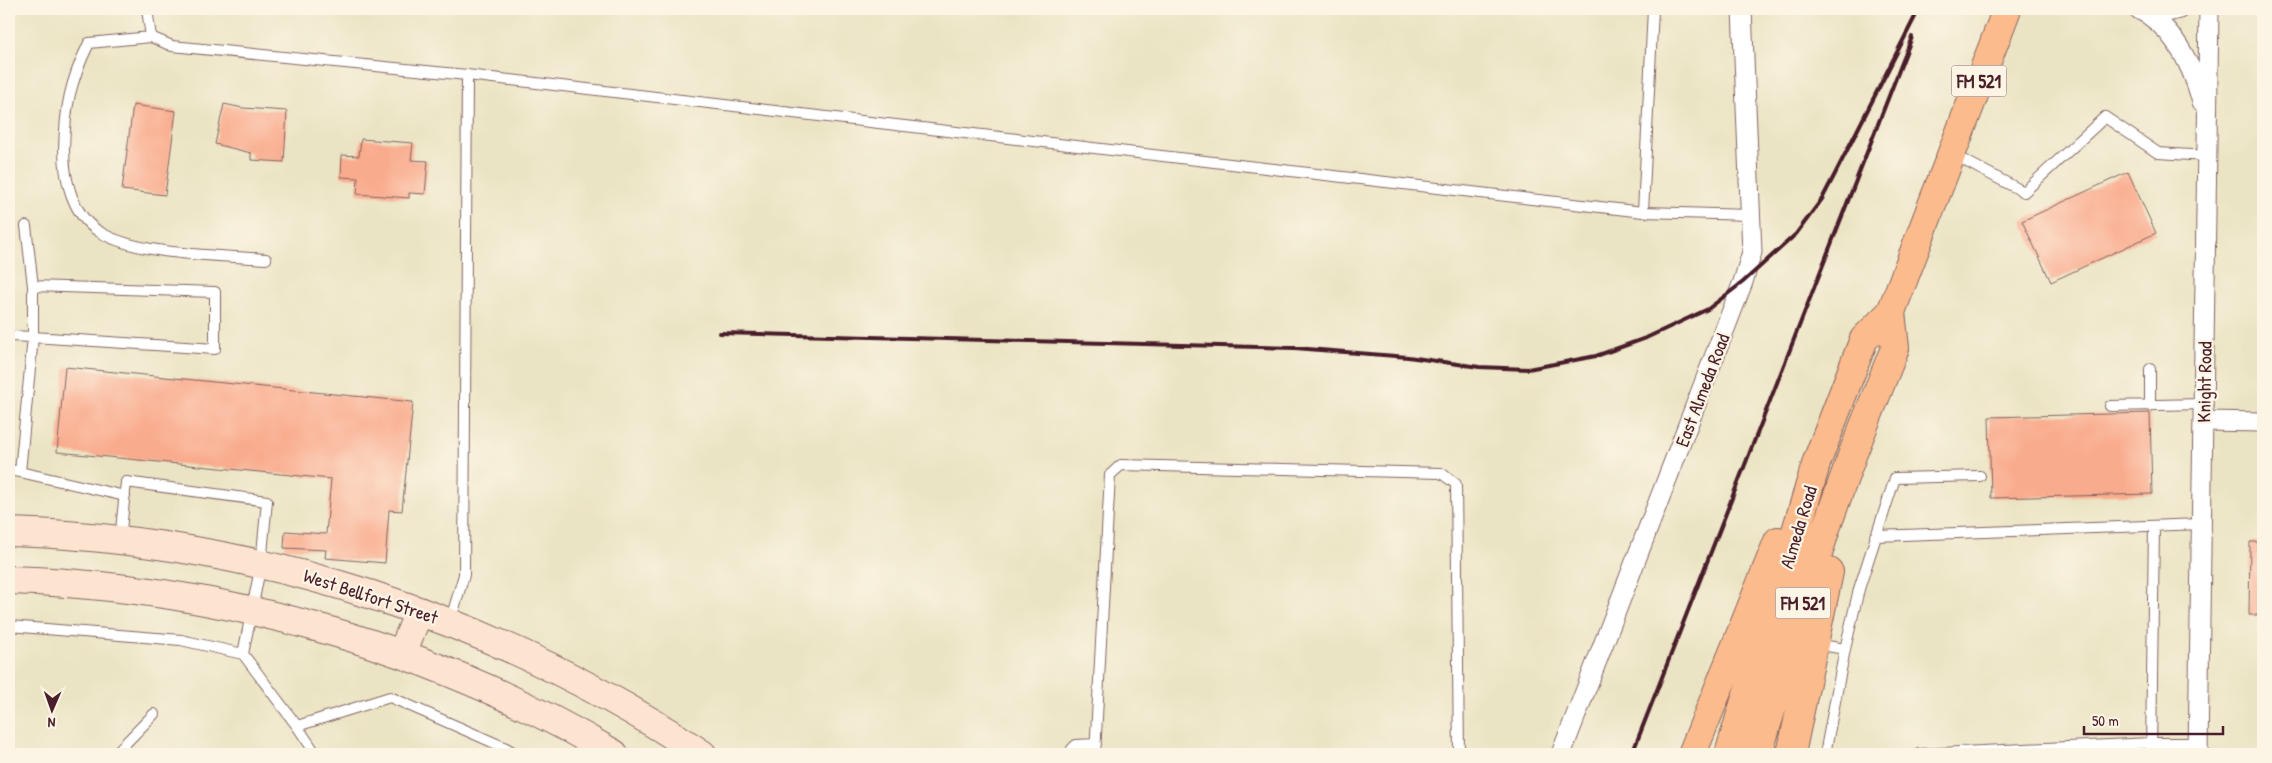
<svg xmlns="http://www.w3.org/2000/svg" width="2272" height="763" font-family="'Patrick Hand',sans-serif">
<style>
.building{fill:#f9ab8d}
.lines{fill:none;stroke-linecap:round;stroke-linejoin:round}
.lane-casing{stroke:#826461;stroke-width:12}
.street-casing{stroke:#826461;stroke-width:21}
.secondary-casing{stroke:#826461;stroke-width:30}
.primary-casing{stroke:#826461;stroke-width:30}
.lane{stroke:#fff;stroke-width:10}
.street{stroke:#fff;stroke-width:19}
.secondary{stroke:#fde4d1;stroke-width:28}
.primary{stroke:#fbbb8c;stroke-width:28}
.rail{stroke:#4a1f2b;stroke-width:4}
.labels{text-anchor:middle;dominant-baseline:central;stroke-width:4.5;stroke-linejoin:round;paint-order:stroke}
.shield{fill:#fcf5e5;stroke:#7f5f63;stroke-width:1}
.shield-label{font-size:18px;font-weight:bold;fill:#4a1f2b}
.street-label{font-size:19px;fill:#4a1f2b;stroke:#fcf5e5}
</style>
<rect width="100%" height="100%" fill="#fcf5e5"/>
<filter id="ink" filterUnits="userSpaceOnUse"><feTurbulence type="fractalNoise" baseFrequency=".02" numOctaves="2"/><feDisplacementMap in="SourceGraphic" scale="10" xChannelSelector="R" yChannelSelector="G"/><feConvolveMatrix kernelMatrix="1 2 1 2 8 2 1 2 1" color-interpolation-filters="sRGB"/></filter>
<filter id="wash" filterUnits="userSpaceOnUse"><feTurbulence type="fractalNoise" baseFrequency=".0096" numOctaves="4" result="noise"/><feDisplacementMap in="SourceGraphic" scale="20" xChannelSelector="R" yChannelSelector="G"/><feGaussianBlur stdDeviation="1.12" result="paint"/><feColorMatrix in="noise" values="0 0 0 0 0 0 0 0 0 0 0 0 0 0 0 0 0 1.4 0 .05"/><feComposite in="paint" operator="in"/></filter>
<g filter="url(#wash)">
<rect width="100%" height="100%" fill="#ebe4c4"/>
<g id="blocks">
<!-- building -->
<path class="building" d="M224,104L243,108L287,111L284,162L251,160V153L215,144Z
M133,105L176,111L165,195L122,190Z
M361,139L413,143L411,160L428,161L425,194L409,193V198L357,194L358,178L341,177L342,155L359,156Z
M2128,172L2156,233L2051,282L2022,221Z
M65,367L413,402L402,511L389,510L385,563L325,558L326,550L284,548L285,531L326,534L331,479L57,452Z
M2150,413L2152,494L1991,498L1989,417Z
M2250,542H2263V615H2249Z"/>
</g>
</g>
<g filter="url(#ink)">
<use href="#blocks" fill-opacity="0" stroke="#826461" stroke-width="1"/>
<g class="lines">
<!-- lane casing -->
<g class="lane-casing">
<path id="lane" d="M147,9L151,37
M1954,155L2024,192L2105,117L2158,153L2207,156
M1643,212L1653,9
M26,226L33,286L215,292V349L33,337L20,472L125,496
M266,259C219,255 137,256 98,231C72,214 64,178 64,150C65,107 70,82 89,43L151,37L172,46L467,75L1643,212L1751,215
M9,336L33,337V286
M2150,369V406
M2110,406L2204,404
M9,470L20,472
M1875,536L2201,524
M120,540L126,482L267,501L261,564L243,654L297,726L316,754
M450,622L464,575L467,75
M9,626L181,640L243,654
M1815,644L1845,649
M297,726L390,697L506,748L516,754
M115,754L154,714
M1072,754V749L1076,745L1096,744
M1095,754L1110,475L1121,465L1441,473L1456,484L1459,754
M1825,754L1845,649L1859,589L1895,478L1980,476
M1919,754L2151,743H2198
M2151,754L2154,526"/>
</g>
<!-- street casing -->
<g class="street-casing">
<path id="street" d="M2138,9C2174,26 2192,65 2202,102
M2147,13L2167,12L2179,9
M2203,421L2263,422
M1561,754L1743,282L1752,252L1742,9
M2198,754L2209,9"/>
</g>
<!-- secondary casing -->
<g class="secondary-casing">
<path id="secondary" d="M9,532C256,539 496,618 702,754
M9,580C220,586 432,646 614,754
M402,654L419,611"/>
</g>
<!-- primary casing -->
<g class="primary-casing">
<path id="primary" d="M1692,754L1778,541
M1729,754L1817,461L1864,339L1891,312L2007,9
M1758,754L1825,531L1853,453L1895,348L1891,312
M1791,754L1829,572"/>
</g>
<!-- lane -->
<use href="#lane" class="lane"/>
<!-- street -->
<use href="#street" class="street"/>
<!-- secondary -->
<use href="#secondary" class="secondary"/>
<!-- primary -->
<use href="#primary" class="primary"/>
<!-- rail -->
<path class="rail" d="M720,333L1295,348L1408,357L1479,367L1528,369L1596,356L1646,338L1708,309L1743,282L1796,234L1822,199L1835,174L1919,9
M1632,754L1912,37"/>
</g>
</g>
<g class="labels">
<!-- shield labels -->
<g class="shield">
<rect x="1951.5" y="65.5" width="55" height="31" rx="4"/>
<rect x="1775.5" y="587.5" width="55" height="31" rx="4"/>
</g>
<g class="shield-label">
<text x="1979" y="81">FM 521</text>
<text x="1803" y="603">FM 521</text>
</g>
<!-- street labels -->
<g class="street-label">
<text transform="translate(2204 382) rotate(-89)">Knight Road</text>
<text transform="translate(1702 390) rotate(-69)">East Almeda Road</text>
<text transform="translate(1798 527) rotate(-73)">Almeda Road</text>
<text transform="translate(371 596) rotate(18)">West Bellfort Street</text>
</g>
</g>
<!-- margin -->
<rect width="2272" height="763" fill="none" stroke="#fcf5e5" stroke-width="30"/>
<!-- north arrow -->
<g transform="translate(52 710) rotate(182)" stroke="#fcf5e5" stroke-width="4" paint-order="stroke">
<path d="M0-4L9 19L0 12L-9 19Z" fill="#4a1f2b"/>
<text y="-8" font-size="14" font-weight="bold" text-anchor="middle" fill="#4a1f2b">N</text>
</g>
<!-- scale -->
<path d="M2084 726v8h139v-8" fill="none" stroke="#4a1f2b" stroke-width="2.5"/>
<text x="2092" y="726" font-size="15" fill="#4a1f2b" stroke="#fcf5e5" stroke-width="4" paint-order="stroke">50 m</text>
</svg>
